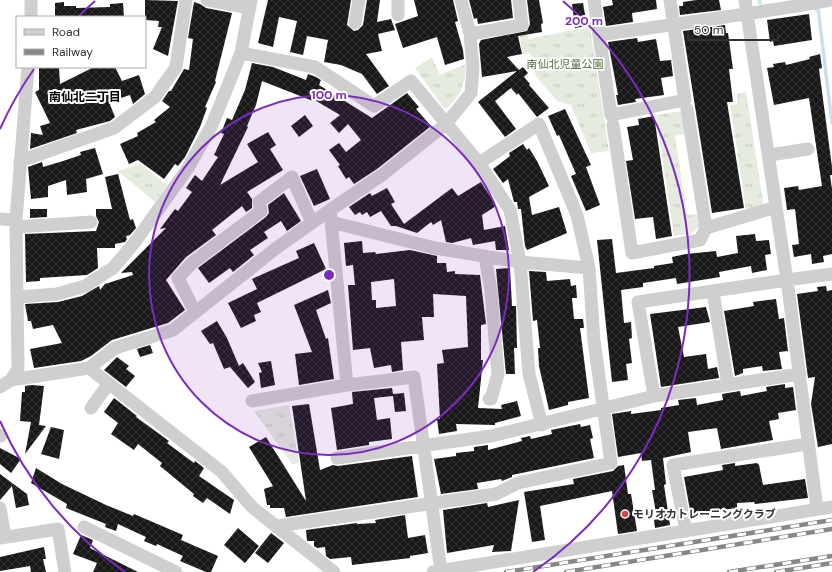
<svg xmlns="http://www.w3.org/2000/svg" width="832" height="572" font-family="'DM Sans','Noto Sans JP',sans-serif">
<style>
.grass{fill:url(#grass-tufts)}
.lines{fill:none;stroke-linecap:round;stroke-linejoin:round}
.stream{stroke:#cddfea;stroke-width:3.5}
.building{fill:url(#building-cross-hatch);fill-rule:evenodd}
.minor{stroke:#cfcfcf;stroke-width:13}
.rail-casing{stroke:#878787;stroke-width:4.5}
.rail{stroke:#fff;stroke-width:3;stroke-dasharray:9;stroke-linecap:butt}
.ring{fill:none;stroke:#7b2cbf;stroke-width:2}
.poi-dot{fill:#dd414b;stroke:#fff;stroke-width:1.5}
.labels{text-anchor:middle;dominant-baseline:central;stroke-width:4;stroke-linejoin:round;paint-order:stroke}
.park-label{font-size:11px;fill:#556d41;stroke:#fff}
.poi-label{font-size:11px;font-weight:bold;fill:#323232;stroke:#fff;text-anchor:start}
.neighbourhood-label{font-size:12px;font-weight:bold;fill:#000;stroke:#fff}
.centre{fill:#7b2cbf;stroke:#fff;stroke-width:2}
.ring-label{font-size:12px;text-anchor:middle;font-weight:bold;fill:#7b2cbf;stroke:#fff;stroke-width:4;stroke-linejoin:round;paint-order:stroke}
</style>
<defs>
<pattern id="grass-tufts" width="24" height="20" patternUnits="userSpaceOnUse"><rect width="24" height="20" fill="#e5ebdf"/><path d="M3 7l-1-3M5 7V3M7 7l1-3M15 17l-1-3M17 17v-4M19 17l1-3" fill="none" stroke="#c5cac0"/></pattern>
<pattern id="building-cross-hatch" width="8" height="8" patternUnits="userSpaceOnUse"><rect width="8" height="8" fill="#191919"/><path d="M0 0l8 8M0 8l8-8" fill="none" stroke="#323232"/></pattern>
</defs>
<rect width="100%" height="100%" fill="#fff"/>
<!-- grass -->
<path class="grass" d="M590,27L609,151L591,153L571,105L557,101L536,76L530,53L523,54L519,34L527,33L528,39Z
M432,57L440,75L466,64C465,87 462,91 448,108H444L415,68Z
M746,92L763,202L761,206L746,209L730,105L737,104V94Z
M682,111L685,134L675,136L687,215L698,214L699,227L690,234L674,236L656,115Z
M140,164L167,185L155,202L118,171Z
M289,405L299,463L292,464L254,411Z"/>
<g class="lines">
<!-- stream -->
<path class="stream" d="M759,0L760,3
M815,9L818,8L832,123"/>
</g>
<!-- building -->
<path class="building" d="M145,0L178,1L168,56L153,49L162,27H158L159,21L145,20Z
M268,0H351L347,25L354,31L358,30L363,25L367,0H380L377,22L391,19L395,30L378,34L382,51L366,54L389,86L377,94L362,74L341,65L324,62L328,40L307,36L303,55L290,52L297,21L279,17L273,47L258,43Z
M414,0H453L458,21L455,22L463,50L464,59L445,65L437,37L403,48L395,24L418,16Z
M469,0H511L513,18L478,24L477,18L474,19Z
M527,0H539L543,23L541,24L542,32L518,36L522,54L507,57L519,70L523,67L528,73L524,77L530,84L529,85L549,108L537,117L518,93L517,95L511,88L495,101L516,129L505,137L478,102L517,71L482,77L479,44L481,40L527,31L530,24Z
M612,0H656L657,9L632,13L633,22L606,26L603,7L613,5Z
M696,0H719L721,10L680,15L679,6H683V2Z
M64,2V6H76V8L110,7V4L123,3L124,17H55V3Z
M194,2L200,4L206,8L232,13L215,81L216,82L205,107L207,108L200,127L185,157L178,166L175,164L164,179L138,160L129,164L120,144L138,136L137,133L156,122L154,120L170,107L162,101L169,91H171L184,69L189,70L193,39L188,38Z
M583,3L587,26L575,28L572,4Z
M809,14L812,40L774,46L773,41L770,42L767,20Z
M725,25L726,33H728L733,69H729L733,102H727L744,208L712,213L683,31Z
M637,38L638,42L656,39L660,61L671,60L673,76L661,78L664,95L635,99L636,102L618,105L616,95H618L608,42Z
M820,54L822,68L819,69L832,167V175H830L832,189V254L823,256L824,262L812,264L811,254L794,257L792,245L799,244L795,209L787,210L784,188L798,186L799,190L822,186L809,98L774,105L767,68L774,67L773,64L785,62L786,65L810,59L809,57Z
M252,63L273,67L306,80L308,74L316,77L321,80L319,85L372,118L407,93L419,107L416,109L431,126L377,169L354,184L349,177L346,179L338,166L340,165L329,150L339,143L346,152L361,140L348,124L339,133L330,123L340,115L313,99V101L262,81L256,105L247,126L248,127L220,185L258,162L247,144L268,132L276,145L270,149L283,170L247,192L252,199V208L246,212L242,206L212,230L216,235L186,257L166,280L185,310L168,323L112,340L91,356L81,361L34,368L30,349L62,343L53,325L33,329L31,321H28L25,304L58,302L82,296L99,286L100,290L105,284L133,275L132,272L121,273L166,228L160,229L175,209L178,211L192,192L186,188L195,175L202,181L218,157L214,155L224,134L221,133L227,118L232,120L245,90Z
M39,67H59L60,84L94,67H115L122,81L139,75L145,94L133,104L130,95L109,102L115,117L110,121L76,130L77,133L30,149L31,133L43,135L40,126L50,123L35,92L39,90Z
M565,109L591,165L586,167L600,205L586,211L571,176L576,174L559,135L557,136L548,116Z
M305,115L313,126L299,137L291,126Z
M654,116L672,236L656,239L653,217L635,219L626,161L633,160L627,127L639,125L638,119Z
M523,144L527,150L529,148L537,161L549,186L529,197L532,215L559,207L567,233L527,250L525,246L521,209H518L517,202H514L508,179L503,183L493,169L510,156L509,153Z
M95,148L103,174L86,179L87,192L67,195L66,180L48,186V197L31,199L28,167L42,162L43,167L63,161L81,155L80,152Z
M317,169L330,199L314,206L300,176Z
M118,174L130,220L133,219L136,228L130,235L126,236L127,239L125,242L115,244V248H97L98,268L87,275L40,278V281L26,282L25,234L96,231L99,222L96,216V209H112L105,177Z
M481,182L496,206L482,215L484,230L505,226L509,250H496L495,241L473,245L471,238L452,243L446,242L441,220L433,225L431,222L417,233L396,226H391L381,211L370,217L367,212L362,215L360,212L355,215L349,207L370,193L372,196L387,188L395,202L391,204L404,224L452,188L458,196Z
M284,193L301,221L287,231L281,221L264,232L268,238L250,250L254,255L233,272L230,268L209,283L198,268L266,217L269,213L268,205Z
M30,209H47V217L30,218Z
M755,234L756,241L769,240L771,254L765,255L767,270L752,273L751,266L719,272L720,277L677,284L676,278L643,283V287L621,290L624,323L631,322L632,338L629,339L632,363L626,364L628,380L612,382L597,240L612,239L616,273L654,268V266L673,263L672,257L686,254L716,251L717,257L738,253L736,236Z
M362,241L363,253L375,252L376,254L410,250L437,256V263H446L447,272L455,271V274L480,275L486,324L481,325V360H483L478,408L502,409L501,405L517,401L521,416L495,423V425L456,424L457,431L439,434L437,419H440L437,364L444,363L442,350L468,347L466,296L433,294L434,317H422L424,340L401,342L403,370L392,372L391,365L374,368L370,348L353,350L348,285H355L353,265L346,266L344,243ZM394,279L396,306L376,308V300H372L371,282Z
M314,243L326,269L257,303L261,312L254,315L256,321L241,328L228,303L257,289L252,279L299,258L296,251Z
M510,268L512,306H516L517,348H514L515,374H506L496,269Z
M529,271L546,272L547,281L570,279L571,286L576,285L577,298H572L574,319H583L584,328H580L589,398L568,402V405L549,410L539,366L538,348H540L537,320L533,321Z
M826,286L827,291L832,290V444L818,447L811,404L815,377L808,378L797,294L818,291L817,287Z
M328,290L331,303L316,310L326,339L328,338L334,379L299,385L295,354L312,352L294,305Z
M776,299L779,319L784,318L788,351L779,352L782,369L763,371L762,366L743,369V373L735,376L724,311L754,306L753,302Z
M706,307L710,322L678,327L684,357L706,354L708,369L717,367L719,378L661,387L650,314Z
M217,321L227,338L239,366L243,363L255,382L248,388L230,367L224,369L213,343L210,344L201,331Z
M150,345L153,353L140,357L137,349Z
M117,357L129,366L126,369L135,376L126,387L104,370Z
M271,361L275,385L261,388L259,373L262,372L258,363Z
M785,384V388L793,387L796,410L778,413L779,419L769,421L773,440L721,449L717,428L688,432L691,452L663,458L666,484L664,485L670,525L655,528L654,520L657,519L652,490H655L651,460L642,461L641,453L618,457L612,414L631,411V414L661,410V408L679,405L678,400L696,398L697,405L723,400L722,394L740,391L741,396L767,391L766,387Z
M32,385L44,386L39,425L46,426L25,454L31,422L20,421L22,392H25V386Z
M392,388L393,394L404,393L406,411L395,412L393,396L374,398L377,420L390,418L392,439L369,442V445L337,450L331,408L353,404L352,392Z
M114,398L137,416L136,417L169,441L167,443L194,463L195,461L204,468L199,476L234,500L230,514L207,498L203,503L193,496L194,494L160,466L162,463L138,444L134,450L111,434L118,423L104,412Z
M309,404L320,470L333,465L338,466L412,456L418,497L286,517L284,508H270V505H267L264,489L273,486L249,447L266,437L306,501L292,406Z
M580,424L581,427L590,425L593,438L590,439L594,458L512,475V477L502,481L501,479L477,483L478,489L441,494L434,459L456,456V453L474,451V447L488,445V450L522,441L521,438L530,436L531,439L552,434L551,430Z
M51,427L64,430L59,459L41,454Z
M0,448L21,459L11,473L0,464Z
M735,463V466L757,463L759,465L763,485L805,479L808,498L755,504L754,502L737,503V508L704,512V514L691,516L684,477L723,470L722,465Z
M624,465L628,494H631L637,531L618,534L612,491L540,506L545,540L532,542L524,492L574,484L573,479L613,471L618,466Z
M36,468L62,484L106,505L133,516L134,514L183,535L181,540L218,556L211,572H206L180,561L183,556L157,544L156,546L144,541L146,537L118,524L116,531L105,527L106,524L66,508L67,504L31,483Z
M0,474L27,494L29,505L16,508L12,486L0,500Z
M519,500L511,551L492,552L494,545L447,553L443,510L487,503L488,507Z
M405,515L408,538L425,535L428,553L410,556V558L352,565L351,557L330,559L326,556L325,547L317,548L314,546V541H307L306,530L357,523V524L376,523L375,520Z
M238,528L259,546L245,563L224,545Z
M271,533L284,543L268,563L255,553Z
M81,535L93,540L90,548L138,572H93L97,563L73,554Z
M44,547L46,559H43L46,572H31L30,566L0,571V557Z"/>
<g class="lines">
<!-- minor -->
<path class="minor" d="M207,0L250,8
M594,0L599,35
M670,0L685,100L611,115L599,35C676,24 754,14 831,0
M745,0L787,280L832,274
M398,15V0
M31,17V0
M355,23L359,0
M470,34L522,25L519,0
M241,53L251,0
M613,125L632,253L700,240L706,228L687,109
M776,154L808,149
M20,161L114,128L155,97L176,67L186,0
M0,219L16,220
M331,222L435,248L520,262L589,268
M16,227L91,222
M706,228L776,207
M485,256L491,291L498,374L491,399H489
M713,292L728,385
M17,297L57,294L85,286L113,268L135,242L188,168L212,125L241,53L315,67L374,106L411,81L479,163L510,210L520,262L529,374L542,425
M195,312L178,278L192,263L261,211L259,202L292,177L312,223
M89,368L222,472L252,507L334,572
M11,380L89,368L115,348L173,330L275,249L330,210
M0,387L11,380L18,369L16,220L28,67
M654,396L638,302L787,280L817,509
M252,401L347,385
M91,408L109,383
M0,435L1,436
M337,458L491,436L654,396L800,374
M0,508L5,537
M278,526L496,494L518,483L611,463L594,341L589,268L577,215L539,124L479,163
M84,527L176,572
M686,531L673,465L807,444
M0,538L58,529L65,572
M441,571L414,377L347,385L330,210L382,175L446,124L471,93L473,68L470,34L461,0
M433,572L832,507"/>
<!-- rail casing -->
<g class="rail-casing">
<path id="rail" d="M506,572L832,520
M566,572L832,529
M729,572L832,556
M776,572L832,563"/>
</g>
<!-- rail -->
<use href="#rail" class="rail"/>
</g>
<!-- distance rings -->
<circle cx="329" cy="275" r="180" fill="#7b2cbf" fill-opacity=".12"/>
<g class="ring">
<circle cx="329" cy="275" r="180"/>
<path d="M125 572A360 360 0 0 1 0 421M0 129A360 360 0 0 1 34 69M79 16A360 360 0 0 1 95 1M563 1A360 360 0 0 1 533 572"/>
</g>
<!-- markers -->
<circle class="poi-dot" cx="625" cy="514" r="4"/>
<g class="labels">
<!-- park labels -->
<g class="park-label">
<text x="565" y="64">南仙北児童公園</text>
</g>
<!-- poi labels -->
<g class="poi-label">
<text x="633" y="514">モリオカトレーニングクラブ</text>
</g>
<!-- neighbourhood labels -->
<g class="neighbourhood-label">
<text x="85" y="97">南仙北二丁目</text>
</g>
</g>
<circle cx="329" cy="275" r="6" class="centre"/>
<g class="ring-label">
<text x="584" y="25">200 m</text>
<text x="329" y="99">100 m</text>
</g>
<!-- legend -->
<rect x="16" y="16" width="130" height="52" fill="#ffffff" stroke="#adadad"/>
<rect x="24" y="29" width="20" height="6" fill="#cfcfcf" stroke="#adadad"/>
<text x="52" y="36" font-size="12" fill="#323232">Road</text>
<rect x="24" y="49" width="20" height="6" fill="#878787" stroke="#adadad"/>
<text x="52" y="56" font-size="12" fill="#323232">Railway</text>
<!-- scale -->
<path d="M688 34v6h90v-6" fill="none" stroke="#323232" stroke-width="2"/>
<text x="694" y="34" font-size="12" fill="#323232" stroke="#ffffff" stroke-width="3" paint-order="stroke">50 m</text>
</svg>
